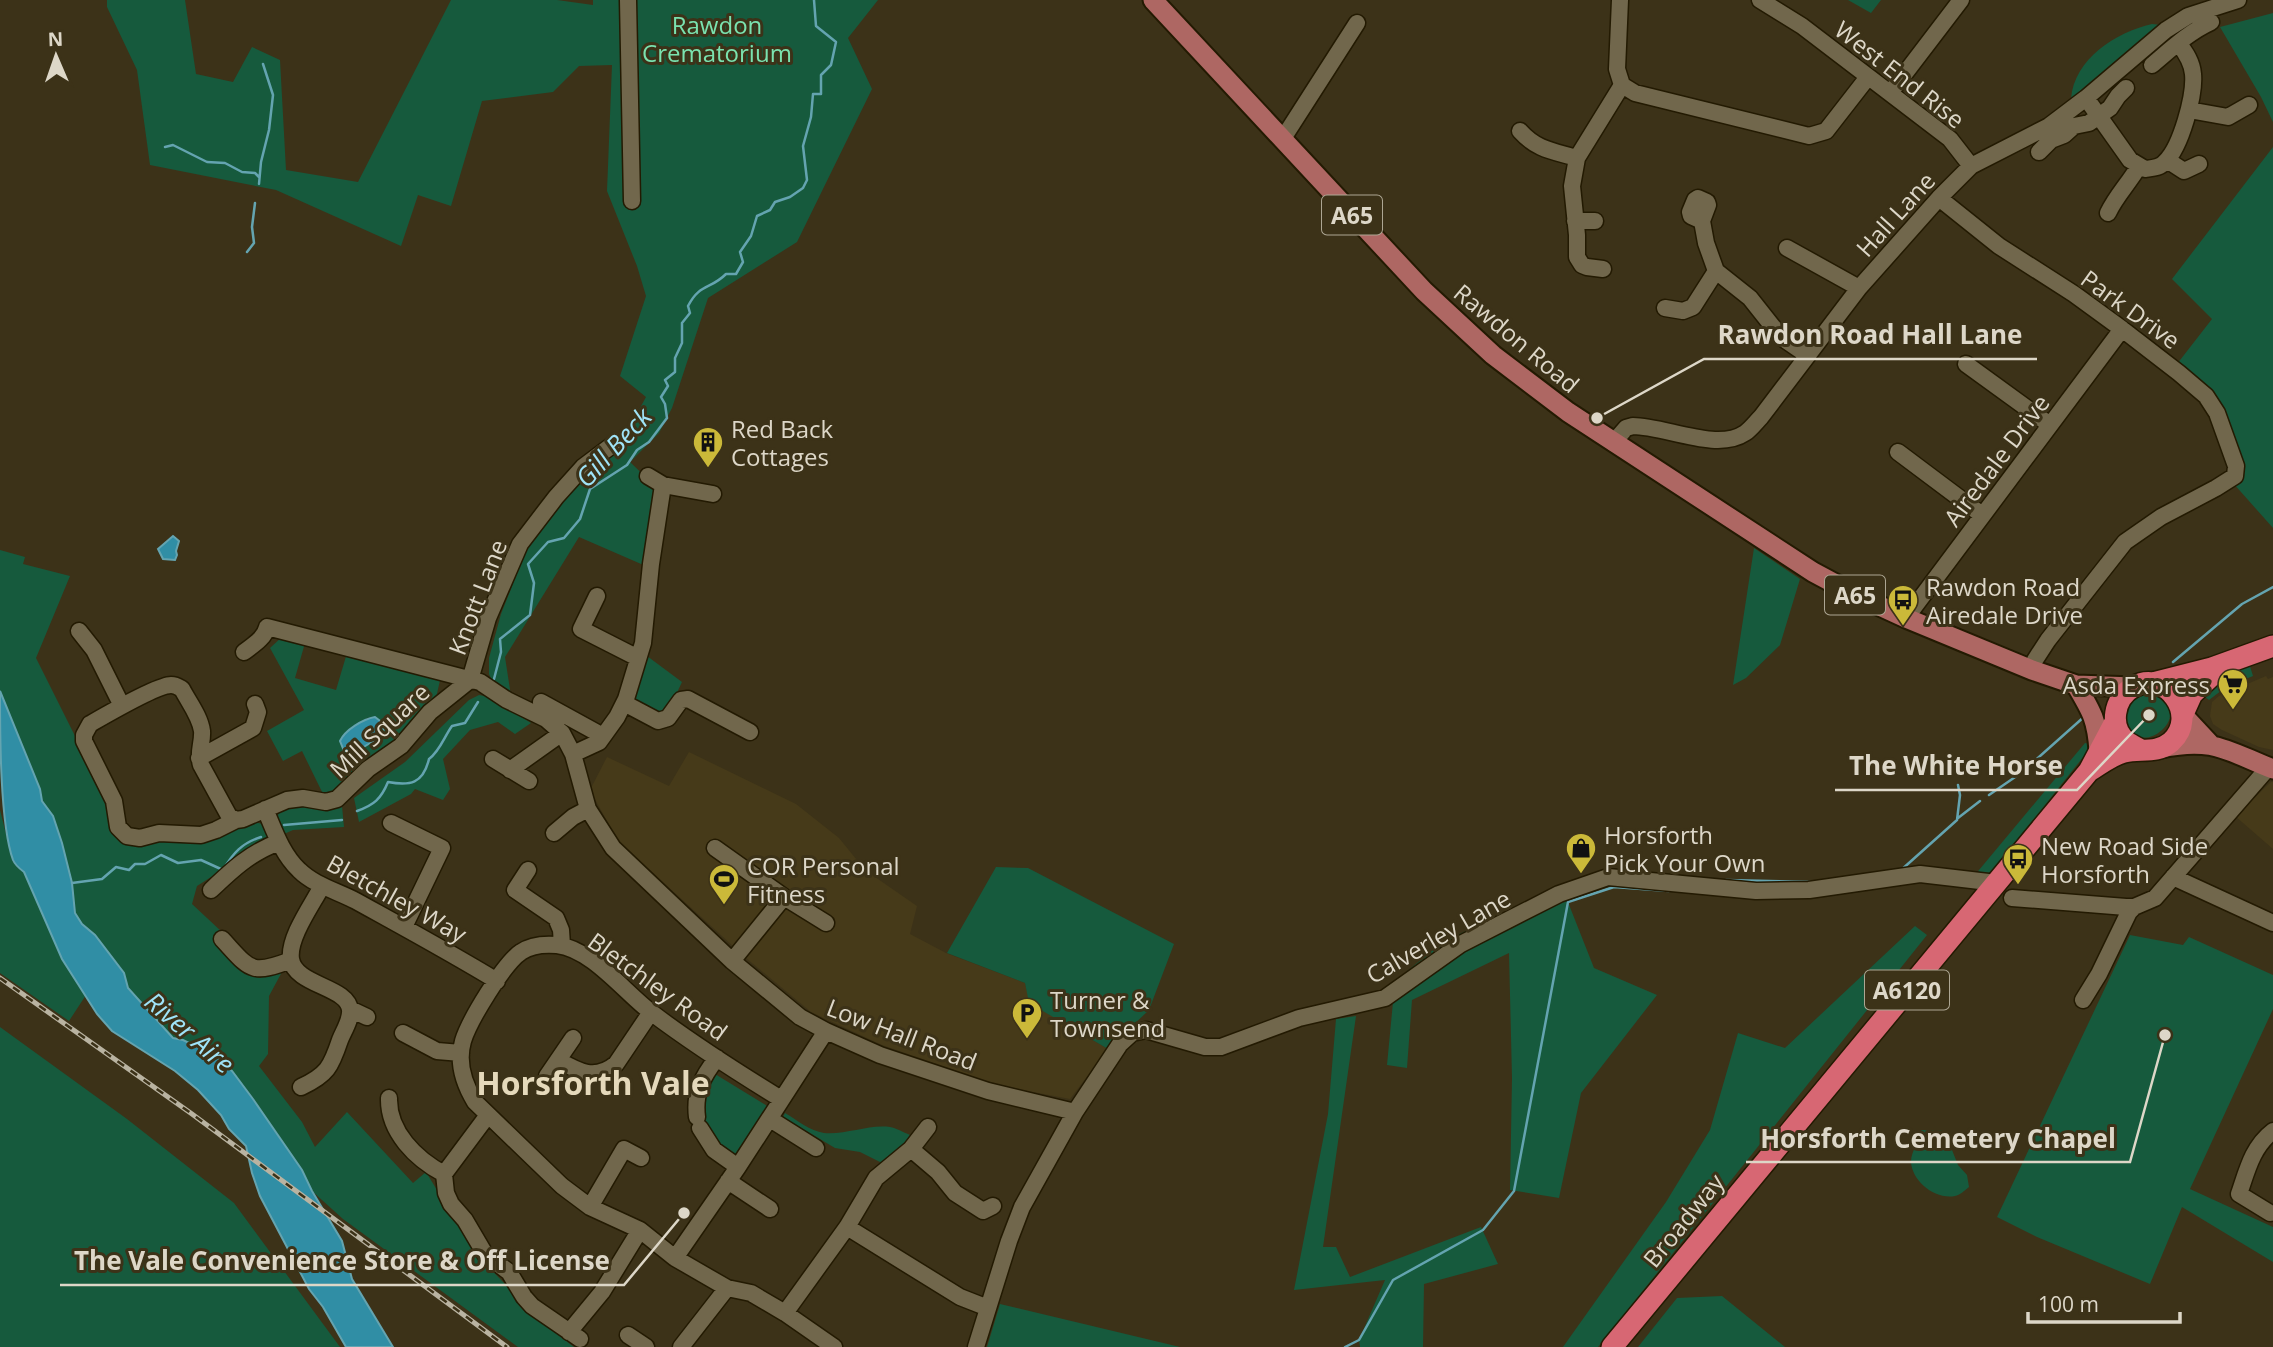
<svg xmlns="http://www.w3.org/2000/svg" width="2273" height="1347" font-family="'Open Sans',sans-serif">
<style>
.built{fill:#463a19}
.green{fill:#165a3d;fill-rule:evenodd}
.water{fill:#308ea5;stroke:#64a4b0;stroke-width:2}
.lines{fill:none;stroke-linecap:round;stroke-linejoin:round}
.stream{stroke:#64a4b0;stroke-width:2.5}
.minor-casing{stroke:#231a02;stroke-width:19}
.major-casing{stroke:#231a02;stroke-width:23}
.highway-casing{stroke:#231a02;stroke-width:24}
.minor{stroke:#71674c;stroke-width:16}
.major{stroke:#ae6763;stroke-width:19}
.highway{stroke:#d76773;stroke-width:21}
.rail-casing{stroke:#b9b3a1;stroke-width:5}
.rail{stroke:#3c3218;stroke-width:2.5;stroke-dasharray:8;stroke-linecap:butt}
.labels{text-anchor:middle;dominant-baseline:central;stroke-width:6;stroke-linejoin:round;paint-order:stroke}
.shield{fill:#3c3218;stroke:#ada693;stroke-width:2}
.shield-label{font-size:23px;font-weight:bold;fill:#ddd7c8}
.park-label{font-size:24px;fill:#7ae2af;stroke:#3c3218}
.street-label{font-size:24px;fill:#ddd7c8;stroke:#3c3218}
.poi-label{font-size:24px;fill:#ddd7c8;stroke:#3c3218;text-anchor:start}
.water-label{font-size:26px;font-style:italic;fill:#9fe3f7;stroke:#3c3218}
.district-label{font-size:32px;font-weight:bold;fill:#e5d9bb;stroke:#3c3218}
.leader{fill:none;stroke:#ddd7c8;stroke-width:2.5}
.callout-dot{fill:#ddd7c8;stroke:#3c3218;stroke-width:2.5}
.callout-label{font-size:26px;text-anchor:middle;font-weight:bold;fill:#ddd7c8;stroke:#3c3218;stroke-width:6;stroke-linejoin:round;paint-order:stroke}
</style>
<rect width="100%" height="100%" fill="#3c3218"/>
<!-- built -->
<path class="built" d="M2266,676L2268,679L2273,677V750L2259,747L2222,730L2213,724L2210,716L2212,702L2219,696Z
M689,752L796,804L839,838L865,870L917,906L910,934L946,953L1025,983L1030,1003L1108,1049L1070,1099L997,1085L882,1045L811,1012L746,958L618,841L590,790L607,757L669,786Z
M2271,782H2273V849L2235,816Z"/>
<!-- green -->
<path class="green" d="M107,0H185L196,74L233,82L252,47L280,60L286,170L358,182L451,0H557L593,5V0H878L848,38L872,89L797,242L708,298L672,408L659,433L630,462L656,487L648,567L579,537L505,657L511,696L494,685L489,674V658L501,614L527,548L562,502L623,439L646,397L620,376L646,296L637,266L607,191L612,65L579,66L553,92L482,101L451,206L418,195L401,246L276,190L150,165L137,70L107,7Z
M1848,0H1881L1871,13Z
M2273,13V122L2261,97L2220,27Z
M2152,24L2161,25L2071,99C2074,59 2116,32 2152,24Z
M2273,147V528L2233,483L2243,471L2233,431L2222,410L2177,364L2212,319L2172,279Z
M1754,548L1800,579L1780,645L1746,678L1733,685Z
M0,550L25,557L23,564L70,576L36,658L104,794L112,826L152,840L202,843L255,822L262,824L269,840L197,886L192,904L222,932L215,942L245,972L260,978L283,970L269,996L268,1054L259,1066L302,1122L315,1147L347,1112L413,1183L426,1172L476,1254L504,1283L524,1309L574,1347H518L343,1219L312,1191L302,1170L232,1071L210,1052L203,1051L183,1040L173,1038L128,988L124,973L95,935L82,924L75,913L72,883L62,843L53,816L42,801L40,789L0,691Z
M283,636L305,643L295,678L336,690L347,653L441,676L436,698L394,740L350,774L337,790L324,796L302,751L283,761L267,731L304,710L270,648ZM375,717L347,752L342,748L367,718Z
M647,656L682,682L673,701L659,716L634,704Z
M2249,663L2253,676L2226,687L2209,700L2201,694L2220,677Z
M2150,692L2163,695C2170,708 2175,718 2162,730C2132,757 2104,704 2150,692Z
M479,695L490,697L531,723L515,734L498,722L470,730L443,759L450,789L443,800L415,789L411,794L359,822L354,798L405,762L469,700Z
M2085,743L2091,744L2088,751L1986,879L1974,876Z
M295,805L324,809L342,806L344,827L293,830L284,834C280,826 275,819 280,810Z
M0,810L13,862L24,872L62,959L86,995L69,1021L0,973Z
M996,867L1028,868L1174,944L1149,1010L1108,1049L1029,1003L1025,983L947,953Z
M1562,887L1594,968L1657,995L1581,1093L1559,1198L1510,1190L1512,1078L1509,953L1412,1000L1407,1068L1387,1065L1395,981L1444,941Z
M1915,926L1927,935L1598,1347H1563L1666,1202L1710,1130L1738,1033L1785,1048Z
M2130,935L2183,945L2189,937L2273,975V1009L2190,1189L2273,1227V1262L2182,1207L2150,1284L2037,1237L1997,1217Z
M1356,1016L1323,1247H1336L1350,1277L1481,1227L1498,1264L1424,1284L1423,1347H1360L1359,1340L1385,1280L1294,1290L1328,1114L1336,1019Z
M0,1027L127,1119L234,1203L340,1347H0Z
M715,1074L769,1107L736,1161C726,1157 722,1149 717,1141C697,1112 698,1105 715,1074Z
M785,1113C797,1120 810,1131 824,1133C846,1135 869,1124 890,1127C896,1128 903,1132 910,1135L900,1149L882,1163L860,1152L835,1148L783,1117Z
M1921,1130L1947,1131L1942,1133L1948,1140L1958,1165L1967,1175L1969,1187C1964,1191 1960,1195 1955,1196C1935,1200 1912,1181 1911,1162C1911,1149 1921,1142 1921,1130Z
M1722,1296L1785,1347H1638L1677,1298Z
M1000,1304L1180,1347H987Z"/>
<!-- water -->
<path class="water" d="M173,536L179,541L176,551L177,555L175,560L163,559L158,549Z
M0,691L40,789L42,801L53,816L62,843L72,883L75,913L82,924L95,935L124,973L128,988L173,1038L183,1040L216,1056L232,1071L253,1099L302,1170L312,1191L342,1241L352,1279L393,1347H346L323,1307L309,1289L260,1196L252,1173L246,1146L229,1129L221,1115L198,1090L175,1071L112,1031L97,1014L62,959L24,872C20,869 15,865 13,860C0,824 0,734 0,691Z
M375,717L384,724L383,735L354,753L344,751L340,741C345,730 363,719 375,717Z"/>
<g class="lines">
<!-- stream -->
<path class="stream" d="M165,147L173,145L207,162L225,163L242,172L255,173L259,177
M259,184L261,162L269,130L273,95L263,64
M247,252L254,243L252,227L255,203
M2173,662L2242,604L2273,587
M494,679L501,652L500,639L530,615L534,583L528,564L548,542L564,538L580,519L590,489L627,465L637,450L649,442L667,418L665,404L661,397L668,386L665,380L675,372V358L682,343V323L690,313L688,306C700,283 710,290 726,274H736L743,262L740,252L751,236L757,216L770,210L775,202L790,197L803,188L807,180L803,146L811,117L813,94H821V75L831,65L836,42L816,26L814,0
M1989,795L2021,773L2085,716
M357,811C374,805 381,799 388,782C410,786 423,784 429,759C440,751 444,737 452,726L465,723L478,702
M1958,818L1980,801
M284,825L342,820
M1900,871L1957,820L1960,795L1958,785
M1726,880L1813,882
M72,883L102,879L116,867L129,870L135,864H145L161,855L178,863L201,860L223,870C233,853 242,843 261,837
M1345,1347L1359,1340L1393,1280L1483,1230L1514,1191L1568,902L1614,887L1669,891"/>
<!-- minor casing -->
<g class="minor-casing">
<path id="minor" d="M628,0L632,201
M1620,0L1617,69L1622,85L1635,93L1809,136L1826,131L1868,77
M1760,0L1802,26L1950,139L1971,166
M2152,65C2171,49 2189,32 2211,22
M1890,93L1961,0
M2086,98L2130,160L2145,169C2152,168 2160,168 2165,162C2181,147 2195,95 2193,74C2192,62 2186,53 2179,44
M2189,110L2228,117L2249,105
M1520,131C1537,150 1553,151 1577,158
M1282,140L1357,23
M2039,152L2051,140L2064,135L2074,126L2089,123L2110,108L2118,96L2126,88
M2167,160L2184,171L2199,164
M1939,198L1999,246L2074,294L2122,329L2179,373L2206,396L2217,413L2236,466L2235,476L2216,488L2161,517L2125,542L2048,640L2035,660L2032,670
M2108,213C2116,196 2129,183 2139,166
M1575,221H1595
M1702,221L1708,205L1707,202L1698,198L1695,200L1690,212L1691,216L1702,221L1706,243L1716,271
M1787,248L1859,288
M1603,269L1587,267L1582,265L1577,257V235L1572,186L1577,158L1622,85
M1716,271L1750,298L1781,337L1807,355
M1665,308L1683,311L1693,307L1716,271
M1966,364L2050,425
M1613,443L1626,428L1633,426C1665,426 1717,452 1745,433C1751,429 1756,422 1761,417L1859,288L1939,198L1971,166L2049,126L2086,98L2166,30L2188,16L2238,0
M1898,452L1982,515
M648,476L663,485L713,494
M597,596L581,629L638,658
M1906,618L2122,329
M79,631L94,650L122,706
M244,652C253,645 265,638 267,627L480,682L507,700L546,719L562,733L573,754L588,809L613,848L732,961L800,1017L826,1031L880,1055L988,1091L1075,1112
M470,680L488,618L520,544L556,497L583,467L615,443
M541,702L603,736
M624,703L658,721L668,718L681,700L688,699L750,732
M573,754L599,742L617,717L626,699L643,643L651,564L663,485
M199,758L253,728L258,712L255,704
M493,759L529,781
M510,770L562,733
M265,809C274,830 282,854 299,870C314,885 337,891 356,901C403,927 451,953 497,981
M236,820L216,830L201,835L159,833L140,838L127,836L118,827L114,801L84,741V735L90,724C104,716 157,685 171,685C176,685 177,686 182,689C188,701 200,716 202,731C203,743 197,753 201,765L229,816L236,820L243,819L287,800L303,798L326,802L337,799L368,769L401,746L430,712L470,680
M391,823L442,848L404,927
M554,833L573,817L588,809
M715,848L784,897L826,923
M528,870L515,890L556,918L561,930L562,945
M2173,877L2273,923
M211,890C233,869 250,853 279,842
M2012,898L2126,907H2134L2155,898L2268,768
M222,939C250,969 250,976 291,960
M732,961L784,897
M2083,1000L2099,974L2129,912L2134,907
M350,1009L367,1017
M403,1033L437,1051L461,1053
M558,1060C579,1072 595,1081 616,1064L651,1012
M547,1076L573,1038
M301,1087C327,1075 331,1067 340,1040C344,1030 351,1020 350,1010C348,986 295,986 291,959C288,938 312,905 322,886
M389,1098C388,1132 416,1159 444,1174
M781,1099C737,1072 693,1044 652,1013C624,992 592,949 557,945C545,944 531,945 521,952C504,963 469,1021 463,1041C457,1062 464,1084 475,1102L562,1186L590,1207L640,1230L675,1258L727,1288L751,1293L785,1313L834,1347
M488,1115L444,1174L446,1193L451,1204L465,1220L485,1254L509,1272L524,1297L532,1306L580,1339
M697,1117C694,1093 702,1077 717,1058
M770,1119L816,1148
M700,1128L714,1150L738,1167
M911,1149L938,1172L955,1193L983,1211L993,1206
M728,1181L770,1209
M590,1207L624,1149L641,1158
M2270,1213L2239,1194C2247,1171 2252,1147 2273,1131
M847,1227L960,1297L988,1308
M675,1258L738,1167L826,1031
M785,1313L847,1227L876,1178L911,1149L928,1127
M569,1332L602,1292L640,1230
M628,1335L646,1347
M681,1347L727,1288
M976,1347L1009,1241L1022,1207L1075,1112L1120,1044L1132,1033L1146,1030L1205,1047H1221L1299,1018L1385,998L1461,944L1559,894L1608,877L1756,891L1809,890L1920,874L1997,883"/>
</g>
<!-- major casing -->
<g class="major-casing">
<path id="major" d="M1153,0L1424,291L1493,355L1568,412L1813,572L1856,595L1906,618L2032,670L2076,685L2134,687
M2076,685C2092,712 2097,720 2099,751
M2183,715L2210,744
M2161,748C2214,737 2227,751 2273,769"/>
</g>
<!-- highway casing -->
<g class="highway-casing">
<path id="highway" d="M2153,683L2212,668L2273,646
M2183,714L2192,694L2221,667
M2091,770C2102,763 2112,755 2124,752C2140,748 2157,754 2171,742C2200,716 2166,668 2133,687C2114,698 2108,727 2127,742C2131,745 2136,747 2141,750
M1612,1347L2089,771L2115,722"/>
</g>
<!-- minor -->
<use href="#minor" class="minor"/>
<!-- major -->
<use href="#major" class="major"/>
<!-- highway -->
<use href="#highway" class="highway"/>
<!-- rail casing -->
<g class="rail-casing">
<path id="rail" d="M0,978L192,1114L507,1347"/>
</g>
<!-- rail -->
<use href="#rail" class="rail"/>
</g>
<!-- icons -->
<defs>
<g id="building-pin" transform="scale(1.575)"><path d="M0 17L-7.5 6A9.5 9.5 0 1 1 7.5 6Z" fill="#cbb939" stroke="#3c3218"/><path d="M-4-6H4V6H1V3H-1V6H-4ZM-2.5-4.3h1.7v1.8h-1.7ZM.8-4.3h1.7v1.8H.8ZM-2.5-1h1.7V.8h-1.7ZM.8-1h1.7V.8H.8Z" fill="#111"/></g>
<g id="bus-pin" transform="scale(1.575)"><path d="M0 17L-7.5 6A9.5 9.5 0 1 1 7.5 6Z" fill="#cbb939" stroke="#3c3218"/><path d="M-5-6H5V4H4V6H2V4H-2V6H-4V4H-5ZM-3.5-4V0h7V-4ZM-3.5 1.2v1.5H-2V1.2ZM2 1.2v1.5H3.5V1.2Z" fill="#111"/></g>
<g id="supermarket-pin" transform="scale(1.575)"><path d="M0 17L-7.5 6A9.5 9.5 0 1 1 7.5 6Z" fill="#cbb939" stroke="#3c3218"/><path d="M-6-5.5h2.5l.6 2H6L4.5 2H-2.5L-4.4-4H-6ZM-1.5 3.2a1.3 1.3 0 1 0 .1 0ZM3 3.2a1.3 1.3 0 1 0 .1 0Z" fill="#111"/></g>
<g id="shop-pin" transform="scale(1.575)"><path d="M0 17L-7.5 6A9.5 9.5 0 1 1 7.5 6Z" fill="#cbb939" stroke="#3c3218"/><path d="M-5-2.5h2.3a2.7 3.5 0 0 1 5.4 0H5L5.5 6h-11ZM-1.5-2.5h3a1.5 2.3 0 0 0-3 0Z" fill="#111"/></g>
<g id="stadium-pin" transform="scale(1.575)"><path d="M0 17L-7.5 6A9.5 9.5 0 1 1 7.5 6Z" fill="#cbb939" stroke="#3c3218"/><path d="M0-5a6.5 5 0 1 0 0 10a6.5 5 0 1 0 0-10ZM-3.5-1.8h7v3.6h-7Z" fill="#111"/></g>
<g id="parking-pin" transform="scale(1.575)"><path d="M0 17L-7.5 6A9.5 9.5 0 1 1 7.5 6Z" fill="#cbb939" stroke="#3c3218"/><path d="M-3.5-5.5H1a3.5 3.5 0 0 1 0 7H-1V5.5H-3.5ZM-1-3.4V-.6H.8a1.4 1.4 0 0 0 0-2.8Z" fill="#111"/></g>
</defs>
<g fill-rule="evenodd">
<use href="#building-pin" x="708" y="442"/>
<use href="#bus-pin" x="1903" y="600"/>
<use href="#supermarket-pin" x="2233" y="684"/>
<use href="#shop-pin" x="1581" y="848"/>
<use href="#bus-pin" x="2018" y="859"/>
<use href="#stadium-pin" x="724" y="879"/>
<use href="#parking-pin" x="1027" y="1013"/>
</g>
<g class="labels">
<!-- shield labels -->
<g class="shield">
<rect x="1322" y="195.5" width="60" height="39" rx="5"/>
<rect x="1825" y="575.5" width="60" height="39" rx="5"/>
<rect x="1865" y="970.5" width="84" height="39" rx="5"/>
</g>
<g class="shield-label">
<text x="1352" y="215">A65</text>
<text x="1855" y="595">A65</text>
<text x="1907" y="990">A6120</text>
</g>
<!-- park labels -->
<g class="park-label">
<text x="717" y="24">Rawdon<tspan x="717" dy="28">Crematorium</tspan></text>
</g>
<!-- street labels -->
<g class="street-label">
<text transform="translate(1900 74) rotate(38)">West End Rise</text>
<text transform="translate(1895 214) rotate(-48)">Hall Lane</text>
<text transform="translate(2131 309) rotate(36)">Park Drive</text>
<text transform="translate(1517 338) rotate(40)">Rawdon Road</text>
<text transform="translate(1996 460) rotate(-53)">Airedale Drive</text>
<text transform="translate(477 597) rotate(-69)">Knott Lane</text>
<text transform="translate(379 730) rotate(-43)">Mill Square</text>
<text transform="translate(397 898) rotate(29)">Bletchley Way</text>
<text transform="translate(1438 936) rotate(-30)">Calverley Lane</text>
<text transform="translate(658 986) rotate(36)">Bletchley Road</text>
<text transform="translate(902 1034) rotate(21)">Low Hall Road</text>
<text transform="translate(1683 1220) rotate(-51)">Broadway</text>
</g>
<!-- poi labels -->
<g class="poi-label">
<text x="731" y="428">Red Back<tspan x="731" dy="28">Cottages</tspan></text>
<text x="1926" y="586">Rawdon Road<tspan x="1926" dy="28">Airedale Drive</tspan></text>
<text x="2210" y="684" text-anchor="end">Asda Express</text>
<text x="1604" y="834">Horsforth<tspan x="1604" dy="28">Pick Your Own</tspan></text>
<text x="2041" y="845">New Road Side<tspan x="2041" dy="28">Horsforth</tspan></text>
<text x="747" y="865">COR Personal<tspan x="747" dy="28">Fitness</tspan></text>
<text x="1050" y="999">Turner &amp;<tspan x="1050" dy="28">Townsend</tspan></text>
</g>
<!-- water labels -->
<g class="water-label">
<text transform="translate(613 447) rotate(-47)">Gill Beck</text>
<text transform="translate(190 1032) rotate(41)">River Aire</text>
</g>
<!-- district labels -->
<g class="district-label">
<text x="593" y="1082">Horsforth Vale</text>
</g>
</g>
<!-- callouts -->
<path class="leader" d="M1597 418L1704 359H2037M2149 715L2077 790H1835M2165 1035L2130 1162H1746M684 1213L624 1285H60"/>
<g class="callout-dot">
<circle cx="1597" cy="418" r="7"/>
<circle cx="2149" cy="715" r="7"/>
<circle cx="2165" cy="1035" r="7"/>
<circle cx="684" cy="1213" r="7"/>
</g>
<g class="callout-label">
<text x="1870" y="344">Rawdon Road Hall Lane</text>
<text x="1956" y="775">The White Horse</text>
<text x="1938" y="1148">Horsforth Cemetery Chapel</text>
<text x="342" y="1270">The Vale Convenience Store &amp; Off License</text>
</g>
<!-- north arrow -->
<g transform="translate(56 56) rotate(358)" stroke="#3c3218" stroke-width="5" paint-order="stroke">
<path d="M0-5L12 26L0 18L-12 26Z" fill="#ddd7c8"/>
<text y="-10" font-size="19" font-weight="bold" text-anchor="middle" fill="#ddd7c8">N</text>
</g>
<!-- scale -->
<path d="M2028 1312v10h152v-10" fill="none" stroke="#ddd7c8" stroke-width="3.5"/>
<text x="2038" y="1312" font-size="21" fill="#ddd7c8" stroke="#3c3218" stroke-width="5" paint-order="stroke">100 m</text>
</svg>
